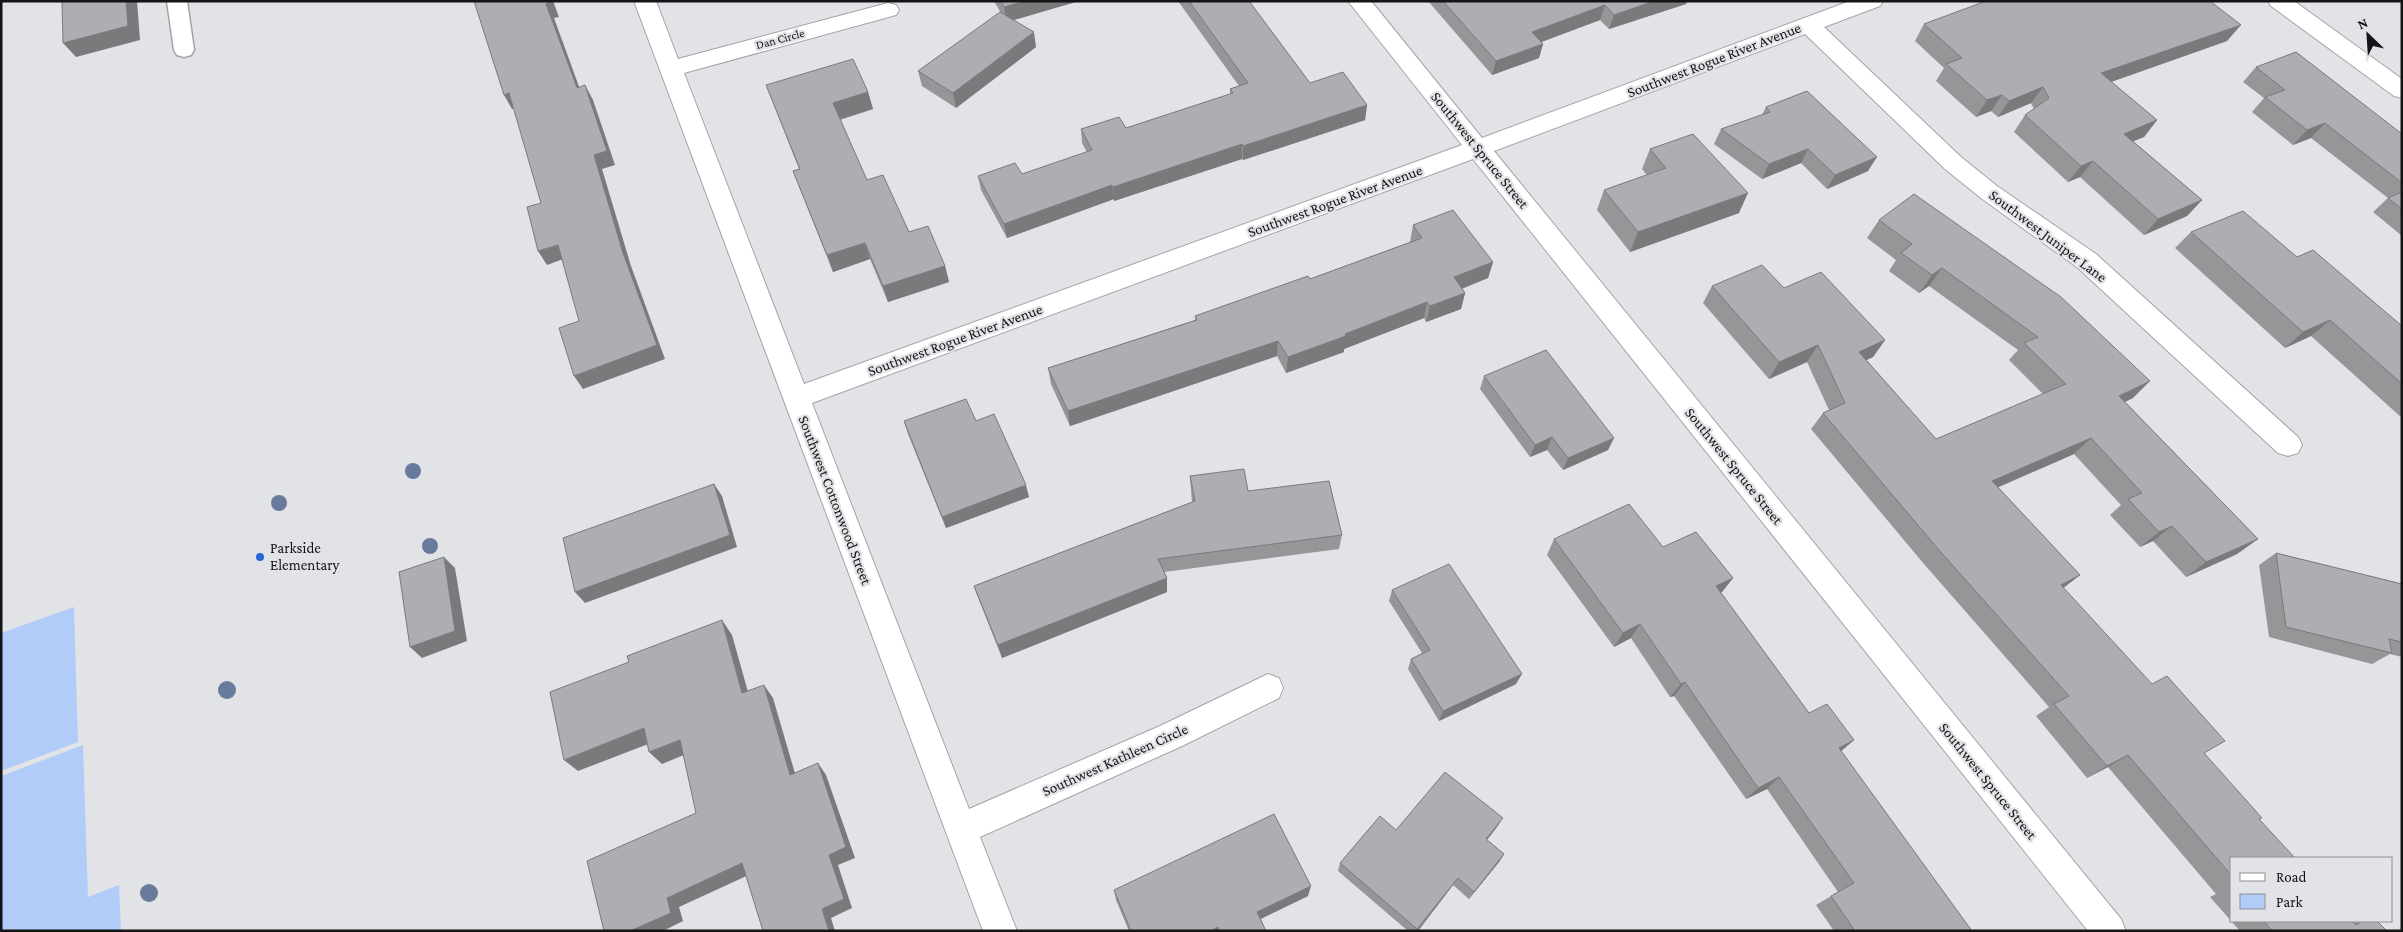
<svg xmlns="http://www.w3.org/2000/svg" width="2403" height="932" font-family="'Crimson Pro',serif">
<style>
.green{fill:#b2ccf9}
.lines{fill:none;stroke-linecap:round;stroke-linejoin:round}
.lane-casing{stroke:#a2a4a7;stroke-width:3}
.street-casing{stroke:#a2a4a7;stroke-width:2}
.lane{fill:#fff;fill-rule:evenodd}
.street{fill:#fff;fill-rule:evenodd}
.tree{fill:#697b9c}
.wall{fill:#949698}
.shaded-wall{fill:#787a7c}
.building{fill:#acaeb1;stroke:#787a7c}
.poi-dot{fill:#2866d3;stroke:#e1e3e6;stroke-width:2}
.labels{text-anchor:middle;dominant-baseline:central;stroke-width:4.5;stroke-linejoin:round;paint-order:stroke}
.far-street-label{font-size:12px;fill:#131415;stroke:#e1e3e6}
.street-label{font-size:15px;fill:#131415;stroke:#e1e3e6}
.poi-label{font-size:15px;fill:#131415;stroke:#e1e3e6;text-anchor:start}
</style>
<rect width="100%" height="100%" fill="#e1e3e6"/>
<!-- green -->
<path class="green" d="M74,607L78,742L1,771V633Z
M83,745L88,897L119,885L121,931H1V776Z"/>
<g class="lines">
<!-- lane casing -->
<g class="lane-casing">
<path id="lane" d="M167,1H187L194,50L191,55L184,57L177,55L174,50Z"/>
</g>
<!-- street casing -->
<g class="street-casing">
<path id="street" d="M634,1H656L678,59L888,3L896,5L899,10L896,15L684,73L804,384L1462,145L1348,1H1371L1482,138L1850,1H1883L1880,6L1824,27L1961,157L1997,186L2096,254L2298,437L2302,445L2298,453L2288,456L2278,453L2078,268L1981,198L1945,169L1805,34L1494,151L2121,919L2126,931H2088L1473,159L812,403L969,809L1160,726L1268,674L1279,678L1283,688L1279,698L1182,746L980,837L1017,931H983Z
M2268,1H2294L2402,79V98L2394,96L2271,6Z"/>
</g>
<!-- lane -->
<use href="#lane" class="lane"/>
<!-- street -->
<use href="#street" class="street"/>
</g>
<!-- trees -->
<g class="tree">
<circle cx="413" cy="471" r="8"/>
<circle cx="279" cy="503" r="8"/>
<circle cx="430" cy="546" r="8"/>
<circle cx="227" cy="690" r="9"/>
<circle cx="149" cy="893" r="9"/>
</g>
<!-- wall -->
<path class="wall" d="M994,1H1079L1013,20L1036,47L956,108L922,86L918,71L1001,13Z
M1178,1H1249L1310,83L1367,105L1365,120L1243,160L1242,159L1114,201V199L1007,238L981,190L978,176L1022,174L1087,152L1082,143L1081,129L1126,128L1230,94V89L1239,86Z
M1428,1H1687L1686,4L1609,29L1600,20L1541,42L1543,44L1539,58L1492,75Z
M1924,24L2227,41L2111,82L2157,120L2144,137L2133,141L2202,200L2187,216L2144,235L2080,177L2068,182L2014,132L2025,115L2034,109L2031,103L1998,117L1991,111L1976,117L1936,81L1944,68L1915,41Z
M2256,67L2402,134V236L2373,212L2388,198L2311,138L2293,145L2252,112L2264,98L2243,82Z
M766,85L868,92L873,109L840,120L867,180L909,232L945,266L949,282L888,302L870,259L833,272L793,171L799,169Z
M1766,107L1868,171L1827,189L1801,163L1762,179L1714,144L1721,129L1762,115Z
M1650,149L1739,213L1630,252L1597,210L1604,190L1647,175L1642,169Z
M1879,220L2133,398L2125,402L2258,539L2237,554L2186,577L2153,541L2140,547L2110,515L2121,505L2074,454L1998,487L2080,575L2063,588L2204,753L2259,819L2232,858V921H2377L2387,931H2240L2210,897L2216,894L2108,767L2087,778L2036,716L2049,707L1924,564L1811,429L1823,413L1829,410L1807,362L1769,379L1703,303L1712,286L1784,288L1885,340L1873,357L1866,360L1936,439L2043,394L2009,360L2018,350L1929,286L1919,293L1889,271L1896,260L1867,238Z
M1413,225L1493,262L1488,278L1462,289L1465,293L1461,309L1426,322L1424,318L1344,349V352L1286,373L1277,356L1070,426L1051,384L1048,368L1195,320V316L1310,279L1410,242Z
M2191,232L2297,257L2402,326V418L2311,336L2285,348L2175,248Z
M1484,376L1608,450L1563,470L1547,450L1530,457L1480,389Z
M904,421H976L1029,497L946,528L908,434Z
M1190,476L1248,491L1342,535L1339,549L1164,572L1167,578V592L1002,658L979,600L974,586L1192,502L1191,490Z
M1554,539L1663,547L1733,578L1721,593L1809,713L1854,740L1841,751L1972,931H1834L1816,905L1838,892L1767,789L1746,799L1674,696L1670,697L1631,638L1614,647L1547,555Z
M2276,553L2402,584V657L2390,654L2372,664L2269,637L2259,565Z
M1392,590L1516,684L1439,721L1408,669L1411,659L1422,653L1389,601Z
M1497,827L1487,840L1504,854L1499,862L1469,899L1453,885L1418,931H1408L1338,871L1340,863L1396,830Z
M1114,890L1308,896L1261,919L1266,931H1129L1116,900Z"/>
<!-- shaded-wall -->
<path class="shaded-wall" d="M126,1H137L140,40L76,57L63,43Z
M551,1H553L559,17L554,18L585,103L577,88L546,4Z
M1026,1H1079L1007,22L1004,7Z
M1654,1H1687L1686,4L1609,29L1614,15Z
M1605,5L1600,20L1528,47L1532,32Z
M2241,25L2227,41L2088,90L2101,73Z
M1034,32L1036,47L956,108L953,93Z
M1543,44L1539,58L1492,75L1496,61Z
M585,85L593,100L615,165L602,169L631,266L665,359L583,389L574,376L594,155Z
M2043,87L2031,103L1998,117L2009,101Z
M868,92L873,109L838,120L833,103Z
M509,93L517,108L512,109L504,95Z
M2002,95L1991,111L1976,117L1987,100Z
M1367,105L1365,120L1243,160V146Z
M2157,120L2144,137L2111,150L2124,134Z
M2325,123L2311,138L2293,145L2307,130Z
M1242,144V159L1114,201L1113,187Z
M1808,149L1801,163L1762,179L1769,164Z
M1877,157L1868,171L1827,189L1835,175Z
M2093,161L2080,177L2068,182L2081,166Z
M1112,185L1114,199L1007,238L1004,224Z
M1748,193L1739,213L1630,252L1638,232Z
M2202,200L2187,216L2144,235L2158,219Z
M865,243L870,259L833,272L827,255Z
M558,245L566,258L547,265L538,251Z
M1493,262L1488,278L1450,293L1454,277Z
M945,266L949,282L888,302L883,286Z
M1942,268L1929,286L1919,293L1932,275Z
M1465,293L1461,309L1426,322L1430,306Z
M1427,302L1424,318L1344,349V352L1286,373L1288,357Z
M2330,320L2311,336L2285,348L2303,332Z
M1885,340L1873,357L1847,369L1859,352Z
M1278,341L1277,356L1070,426L1068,411Z
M1818,345L1807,362L1769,379L1779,362Z
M2150,381L2133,398L2102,412L2119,396Z
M1552,437L1547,450L1530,457L1535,445Z
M1614,438L1608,450L1563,470L1568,458Z
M2091,438L2074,454L1976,497L1992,481Z
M714,484L722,496L737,547L585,603L575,592Z
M1026,485L1029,497L946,528L942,517Z
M2172,526L2153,541L2140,547L2159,532Z
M2258,539L2237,554L2186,577L2206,562Z
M444,557L455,568L467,641L422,658L410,647Z
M2080,575L2062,589L2061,585Z
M1167,578V592L1002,658L998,645Z
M1733,578L1722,592L1706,601L1716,586Z
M722,620L732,635L752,706L742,693Z
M1640,624L1631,638L1614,647L1623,633Z
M1522,674L1516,684L1439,721L1443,711Z
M1685,682L1674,696L1670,697L1681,684Z
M764,685L773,698L799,787L790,775Z
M644,728L656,741L578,771L564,760Z
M680,740L691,752L662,764L649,752Z
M1854,740L1839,753V748Z
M2128,755L2108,767L2087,778L2107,766Z
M818,763L826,775L855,858L838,865L852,908L831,918L835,931H829L822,909L829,855Z
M1779,777L1767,789L1746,799L1758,788Z
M1503,818L1497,827L1481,847L1486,839Z
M1504,854L1499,862L1469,899L1474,892Z
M742,863L753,873L679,907L683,921L663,931H630L667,898Z
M1458,878L1453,885L1418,931H1417Z
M1311,886L1308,896L1256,921L1257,912Z
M1218,927V931H1211Z"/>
<!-- building -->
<path class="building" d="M62,1H126L128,26L63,43Z
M474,1H551V2L546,4L577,88L585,85L607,151L594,155L623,253L657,345L574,376L559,328L579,321L558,245L538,251L527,207L541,203L509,93L504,95Z
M1001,1H1026L1004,7Z
M1189,1H1249L1310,83L1343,72L1367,105L1243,146L1242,144L1113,187L1112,185L1004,224L978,176L1015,163L1022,174L1092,150L1081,129L1119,117L1126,128L1233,93L1230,89L1248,83Z
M1443,1H1654L1614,15L1605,5L1532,32L1543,44L1496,61Z
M1986,1H2210L2241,25L2101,73L2157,120L2124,134L2202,200L2158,219L2093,161L2081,166L2025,115L2049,98L2043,87L2009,101L2002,95L1987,100L1946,64L1962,58L1924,24Z
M1000,12L1034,32L953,93L918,71Z
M2296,52L2402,134V183L2325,123L2307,130L2265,97L2285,90L2256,67Z
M853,59L868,92L833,103L867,180L883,175L909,232L928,226L945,266L883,286L865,243L827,255L793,171L800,169L766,85Z
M1807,91L1877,157L1835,175L1808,149L1769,164L1721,129L1770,112L1766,107Z
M1693,134L1748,193L1638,232L1604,190L1666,168L1650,149Z
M2402,192V209L2388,198Z
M1914,194L2061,297L2150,381L2119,396L2258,539L2206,562L2172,526L2159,532L2128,499L2142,493L2091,438L1992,481L2080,575L2061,585L2152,684L2167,676L2225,741L2204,753L2262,818L2259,819L2295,858H2232V876L2128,755L2107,766L2054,704L2069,696L1939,550L1823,413L1845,403L1818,345L1779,362L1712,286L1762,265L1784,288L1821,272L1885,340L1859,352L1936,439L2066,384L2024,343L2038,337L1942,268L1932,275L1901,253L1912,244L1879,220Z
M1453,210L1493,262L1454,277L1465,293L1430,306L1427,302L1345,334L1346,336L1288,357L1278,341L1068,411L1048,368L1197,320L1195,316L1308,276L1310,279L1422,238L1413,225Z
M2243,211L2297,257L2313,250L2402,326V384L2330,320L2303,332L2191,232Z
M1546,350L1614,438L1568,458L1552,437L1535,445L1484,376Z
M966,399L976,421L994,414L1026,485L942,517L904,421Z
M1244,469L1248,491L1329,481L1342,535L1158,559L1167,578L998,645L974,586L1195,501L1190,476Z
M714,484L730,535L575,592L563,538Z
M1629,504L1663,547L1696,532L1733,578L1716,586L1809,713L1827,704L1854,740L1839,748L1972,931H1855L1831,896L1854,883L1779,777L1758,788L1685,682L1681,684L1640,624L1623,633L1554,539Z
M2276,553L2402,584V642L2389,639L2392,653L2286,627Z
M444,557L455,631L410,647L399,572Z
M1449,564L1522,674L1443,711L1411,659L1430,650L1392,590Z
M722,620L742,693L764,685L790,775L818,763L846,847L829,855L844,899L822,909L829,931H763L742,863L667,898L671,913L630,931H604L587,861L696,813L680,740L649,752L644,728L564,760L550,692L629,662L627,656Z
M1445,772L1503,818L1486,839L1504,854L1474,892L1458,878L1417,929L1340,863L1380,816L1396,830Z
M1274,814L1311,886L1257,912L1266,931H1220L1218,927L1211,931H1131L1114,890Z
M2264,921H2352L2356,925L2363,921H2377L2387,931H2272Z"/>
<!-- markers -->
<circle class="poi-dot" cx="260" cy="557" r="5"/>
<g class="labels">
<!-- far-street labels -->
<g class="far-street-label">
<text transform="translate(780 39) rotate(-15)">Dan Circle</text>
</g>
<!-- street labels -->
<g class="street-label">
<text transform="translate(1714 60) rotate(-21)">Southwest Rogue River Avenue</text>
<text transform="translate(1480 150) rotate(51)">Southwest Spruce Street</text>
<text transform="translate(1335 201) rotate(-20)">Southwest Rogue River Avenue</text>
<text transform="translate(2048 236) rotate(37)">Southwest Juniper Lane</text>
<text transform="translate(955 340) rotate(-20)">Southwest Rogue River Avenue</text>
<text transform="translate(1734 466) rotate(51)">Southwest Spruce Street</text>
<text transform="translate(835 500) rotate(69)">Southwest Cottonwood Street</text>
<text transform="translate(1115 760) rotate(-24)">Southwest Kathleen Circle</text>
<text transform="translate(1988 781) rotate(51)">Southwest Spruce Street</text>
</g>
<!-- poi labels -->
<g class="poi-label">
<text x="270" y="548">Parkside<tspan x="270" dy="17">Elementary</tspan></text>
</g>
</g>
<!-- border -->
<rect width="2403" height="932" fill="none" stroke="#131415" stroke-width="5"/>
<!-- legend -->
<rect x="2230" y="857" width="162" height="65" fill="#e1e3e6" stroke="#8f9092"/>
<rect x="2240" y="873" width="25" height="8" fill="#ffffff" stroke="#8f9092"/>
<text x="2276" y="882" font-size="15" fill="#131415">Road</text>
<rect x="2240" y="894" width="25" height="15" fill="#b2ccf9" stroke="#8f9092"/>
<text x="2276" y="907" font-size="15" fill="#131415">Park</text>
<!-- north arrow -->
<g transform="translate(2368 35) rotate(335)" stroke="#e1e3e6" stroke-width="4" paint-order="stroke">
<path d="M0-4L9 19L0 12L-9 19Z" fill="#131415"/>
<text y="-8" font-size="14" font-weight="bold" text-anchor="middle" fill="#131415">N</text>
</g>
</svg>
